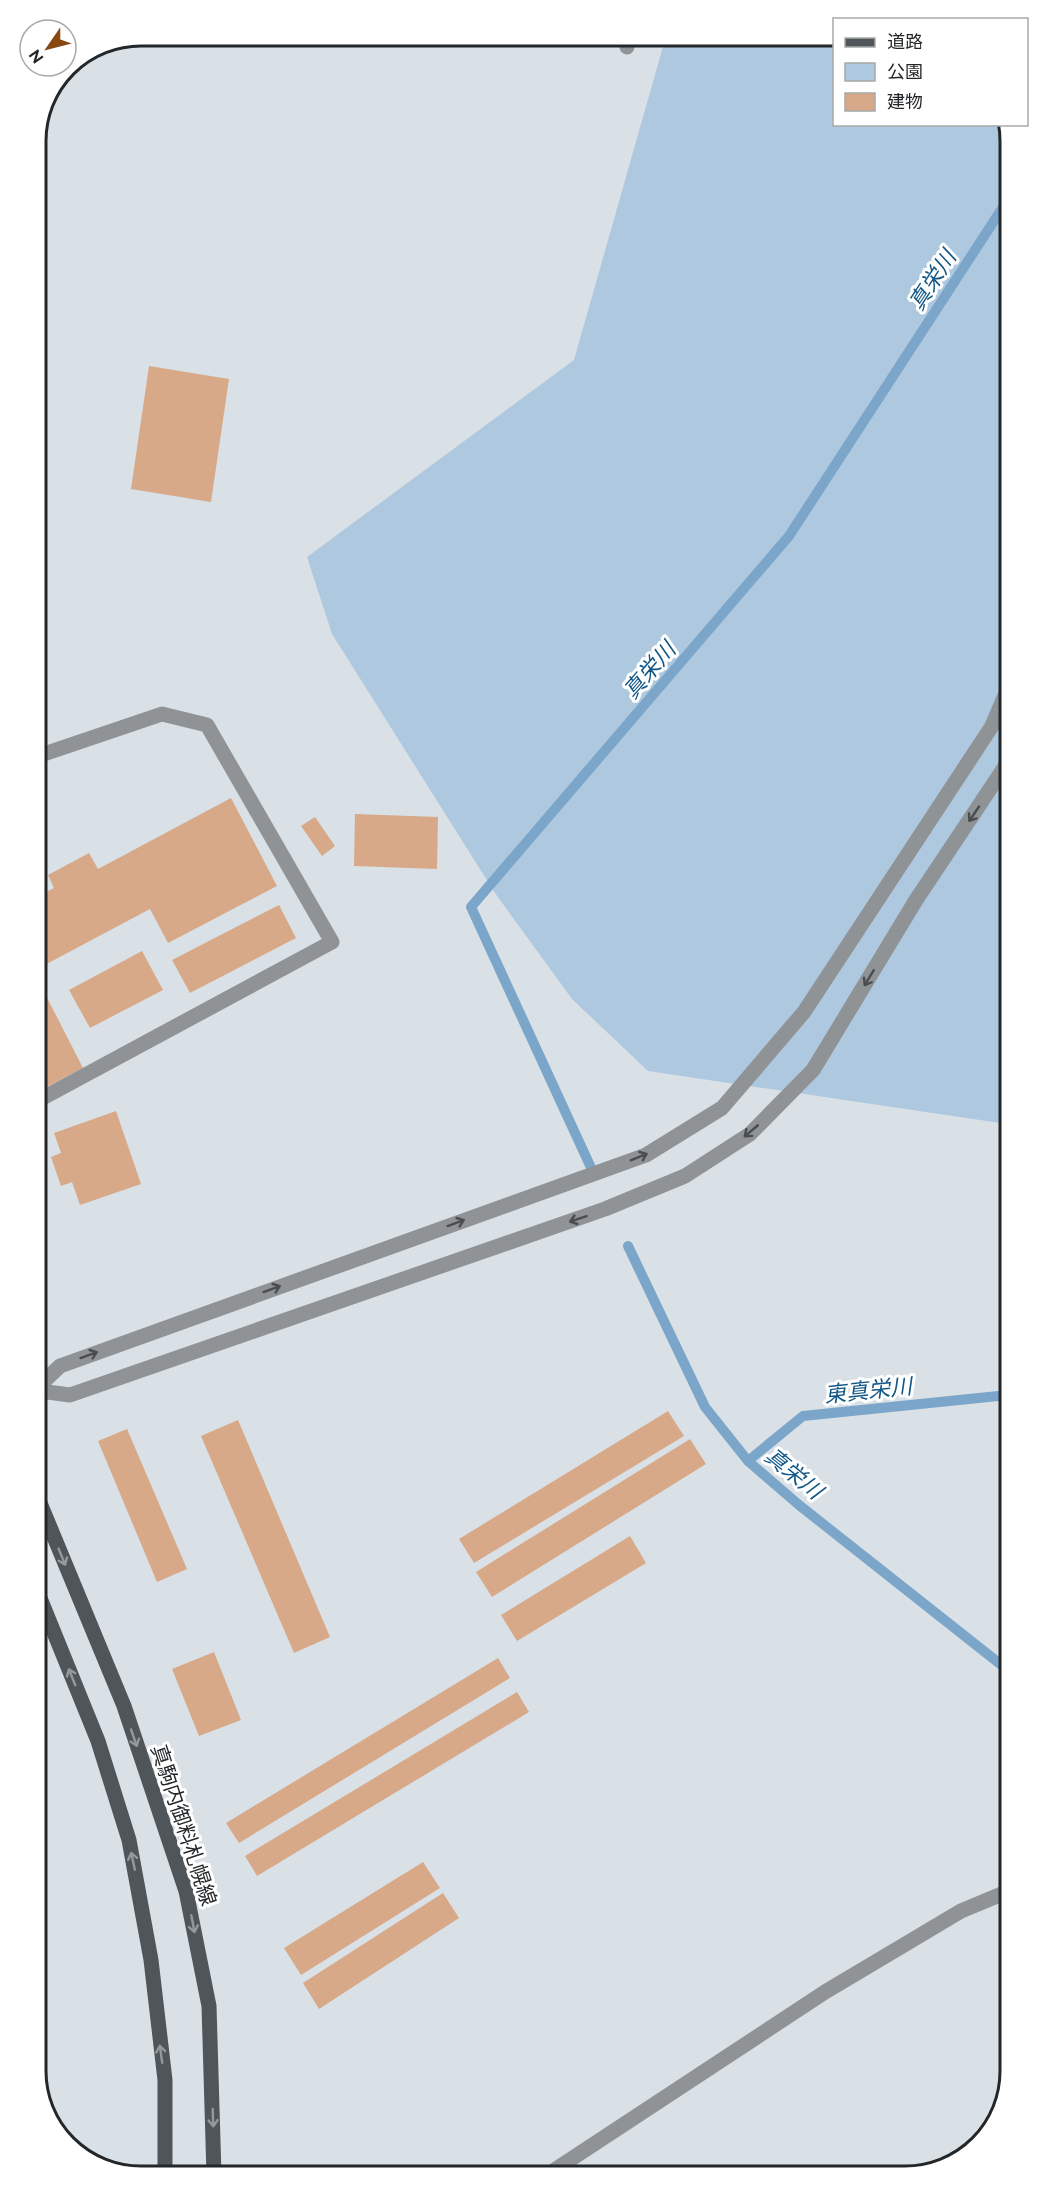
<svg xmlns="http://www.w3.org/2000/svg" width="1046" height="2212" font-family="Raleway,'Noto Sans JP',sans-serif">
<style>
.green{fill:#aec8df}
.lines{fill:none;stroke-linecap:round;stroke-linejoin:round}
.stream{stroke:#7ba6c9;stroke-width:10}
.building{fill:#d7a989}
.minor{stroke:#909396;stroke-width:15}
.major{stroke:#50555a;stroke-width:15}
.oneway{stroke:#4a4d4f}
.oneway2{stroke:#96999c}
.labels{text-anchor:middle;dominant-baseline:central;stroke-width:6;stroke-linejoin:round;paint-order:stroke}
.street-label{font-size:21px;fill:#242729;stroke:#fff}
.water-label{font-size:22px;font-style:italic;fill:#125785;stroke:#fff}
.rim{fill:none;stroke:#242729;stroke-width:3}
</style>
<rect width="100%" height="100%" fill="#d9e1e7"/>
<!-- green -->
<path class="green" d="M666,36H834V124L1004,125L1007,1124L648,1071L572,999L495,893L332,634L307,557L574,360Z"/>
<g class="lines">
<!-- stream -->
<path class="stream" d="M593,1172L471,907L789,536L1005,204
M628,1246L705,1407L748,1461L799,1505L1009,1671
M748,1461L803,1416L1008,1395"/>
</g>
<!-- building -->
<path class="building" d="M149,366L229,379L211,502L131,489Z
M231,798L277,886L168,943L150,909L39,968L38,896L54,888L48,875L89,853L98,869Z
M355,814L438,817L437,869L354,866Z
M315,817L335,846L322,856L301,826Z
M279,905L296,938L190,993L172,960Z
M142,951L163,990L90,1028L69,990Z
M40,984L83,1068L39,1091V985Z
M116,1111L141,1184L80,1205L72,1182L61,1186L51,1157L61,1153L54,1133Z
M668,1411L684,1436L474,1563L459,1539Z
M238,1420L330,1637L294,1653L201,1436Z
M127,1429L187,1569L157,1582L98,1441Z
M690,1439L706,1464L492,1597L476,1572Z
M630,1536L646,1563L517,1641L501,1615Z
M214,1652L241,1720L199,1736L172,1669Z
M498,1658L510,1678L239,1843L226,1823Z
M517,1692L529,1712L257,1876L245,1856Z
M423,1862L440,1888L301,1975L284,1948Z
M443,1893L459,1918L319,2009L303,1983Z"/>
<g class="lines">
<!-- minor -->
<path class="minor" d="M627,47L629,36
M38,756L162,714L207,725L332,942L39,1100
M40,1385L60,1366L646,1155L722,1108L804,1012L992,726L1006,693
M40,1391L70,1395L605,1209L685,1176L750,1134L813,1070L916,900L1006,765
M550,2173L825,1992L961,1911L1009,1891"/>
<!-- major -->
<path class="major" d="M40,1503L124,1706L186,1891L209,2006L214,2175
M40,1598L98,1741L129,1840L151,1960L165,2080V2176"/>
</g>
<!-- one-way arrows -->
<defs><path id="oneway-shaft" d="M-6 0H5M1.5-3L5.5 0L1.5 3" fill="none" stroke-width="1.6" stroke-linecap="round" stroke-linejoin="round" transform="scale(1.5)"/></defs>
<g class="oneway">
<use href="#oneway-shaft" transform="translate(974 814) rotate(124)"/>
<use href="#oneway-shaft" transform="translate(869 978) rotate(121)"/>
<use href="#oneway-shaft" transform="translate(751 1131) rotate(140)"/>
<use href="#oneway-shaft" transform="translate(639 1157) rotate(-22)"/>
<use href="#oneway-shaft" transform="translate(578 1219) rotate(161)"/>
<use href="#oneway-shaft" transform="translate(456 1223) rotate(-20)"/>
<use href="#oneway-shaft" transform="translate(272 1289) rotate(-20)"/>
<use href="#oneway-shaft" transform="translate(89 1355) rotate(-20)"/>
</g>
<g class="oneway2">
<use href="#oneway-shaft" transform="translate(62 1557) rotate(68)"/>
<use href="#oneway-shaft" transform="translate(72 1677) rotate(-112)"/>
<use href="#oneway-shaft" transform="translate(134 1738) rotate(71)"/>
<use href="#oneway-shaft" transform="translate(133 1861) rotate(-102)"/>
<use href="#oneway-shaft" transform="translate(193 1924) rotate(79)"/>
<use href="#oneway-shaft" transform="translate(161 2054) rotate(-98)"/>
<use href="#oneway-shaft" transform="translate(213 2118) rotate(88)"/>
</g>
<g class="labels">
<!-- street labels -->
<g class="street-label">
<text transform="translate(184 1825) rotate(72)">真駒内御料札幌線</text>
</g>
<!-- water labels -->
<g class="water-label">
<text transform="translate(932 280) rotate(-57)">真栄川</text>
<text transform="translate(649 670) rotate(-49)">真栄川</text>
<text transform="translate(868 1390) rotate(-6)">東真栄川</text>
<text transform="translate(794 1473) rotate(39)">真栄川</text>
</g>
</g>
<!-- crop -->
<path d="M0 0H1046V2212H0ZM141 46H905A95 95 0 0 1 1000 141V2071A95 95 0 0 1 905 2166H141A95 95 0 0 1 46 2071V141A95 95 0 0 1 141 46Z" fill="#fff" fill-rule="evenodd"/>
<path class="rim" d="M141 46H905A95 95 0 0 1 1000 141V2071A95 95 0 0 1 905 2166H141A95 95 0 0 1 46 2071V141A95 95 0 0 1 141 46Z"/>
<!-- legend -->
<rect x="833" y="18" width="195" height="108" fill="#ffffff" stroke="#a7a9a9" stroke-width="1.5"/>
<rect x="845" y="38" width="30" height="9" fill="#50555a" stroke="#a7a9a9" stroke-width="1.5"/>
<text x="887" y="48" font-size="18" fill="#242729">道路</text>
<rect x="845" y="63" width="30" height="18" fill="#aec8df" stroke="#a7a9a9" stroke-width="1.5"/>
<text x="887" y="78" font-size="18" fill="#242729">公園</text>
<rect x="845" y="93" width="30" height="18" fill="#d7a989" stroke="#a7a9a9" stroke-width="1.5"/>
<text x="887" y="108" font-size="18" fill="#242729">建物</text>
<!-- north arrow -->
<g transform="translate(48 48) rotate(235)"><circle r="28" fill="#ffffff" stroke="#a7a9a9" stroke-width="1.5"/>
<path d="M0-4.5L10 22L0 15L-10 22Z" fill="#884810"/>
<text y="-9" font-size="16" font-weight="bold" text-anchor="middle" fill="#242729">N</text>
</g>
</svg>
